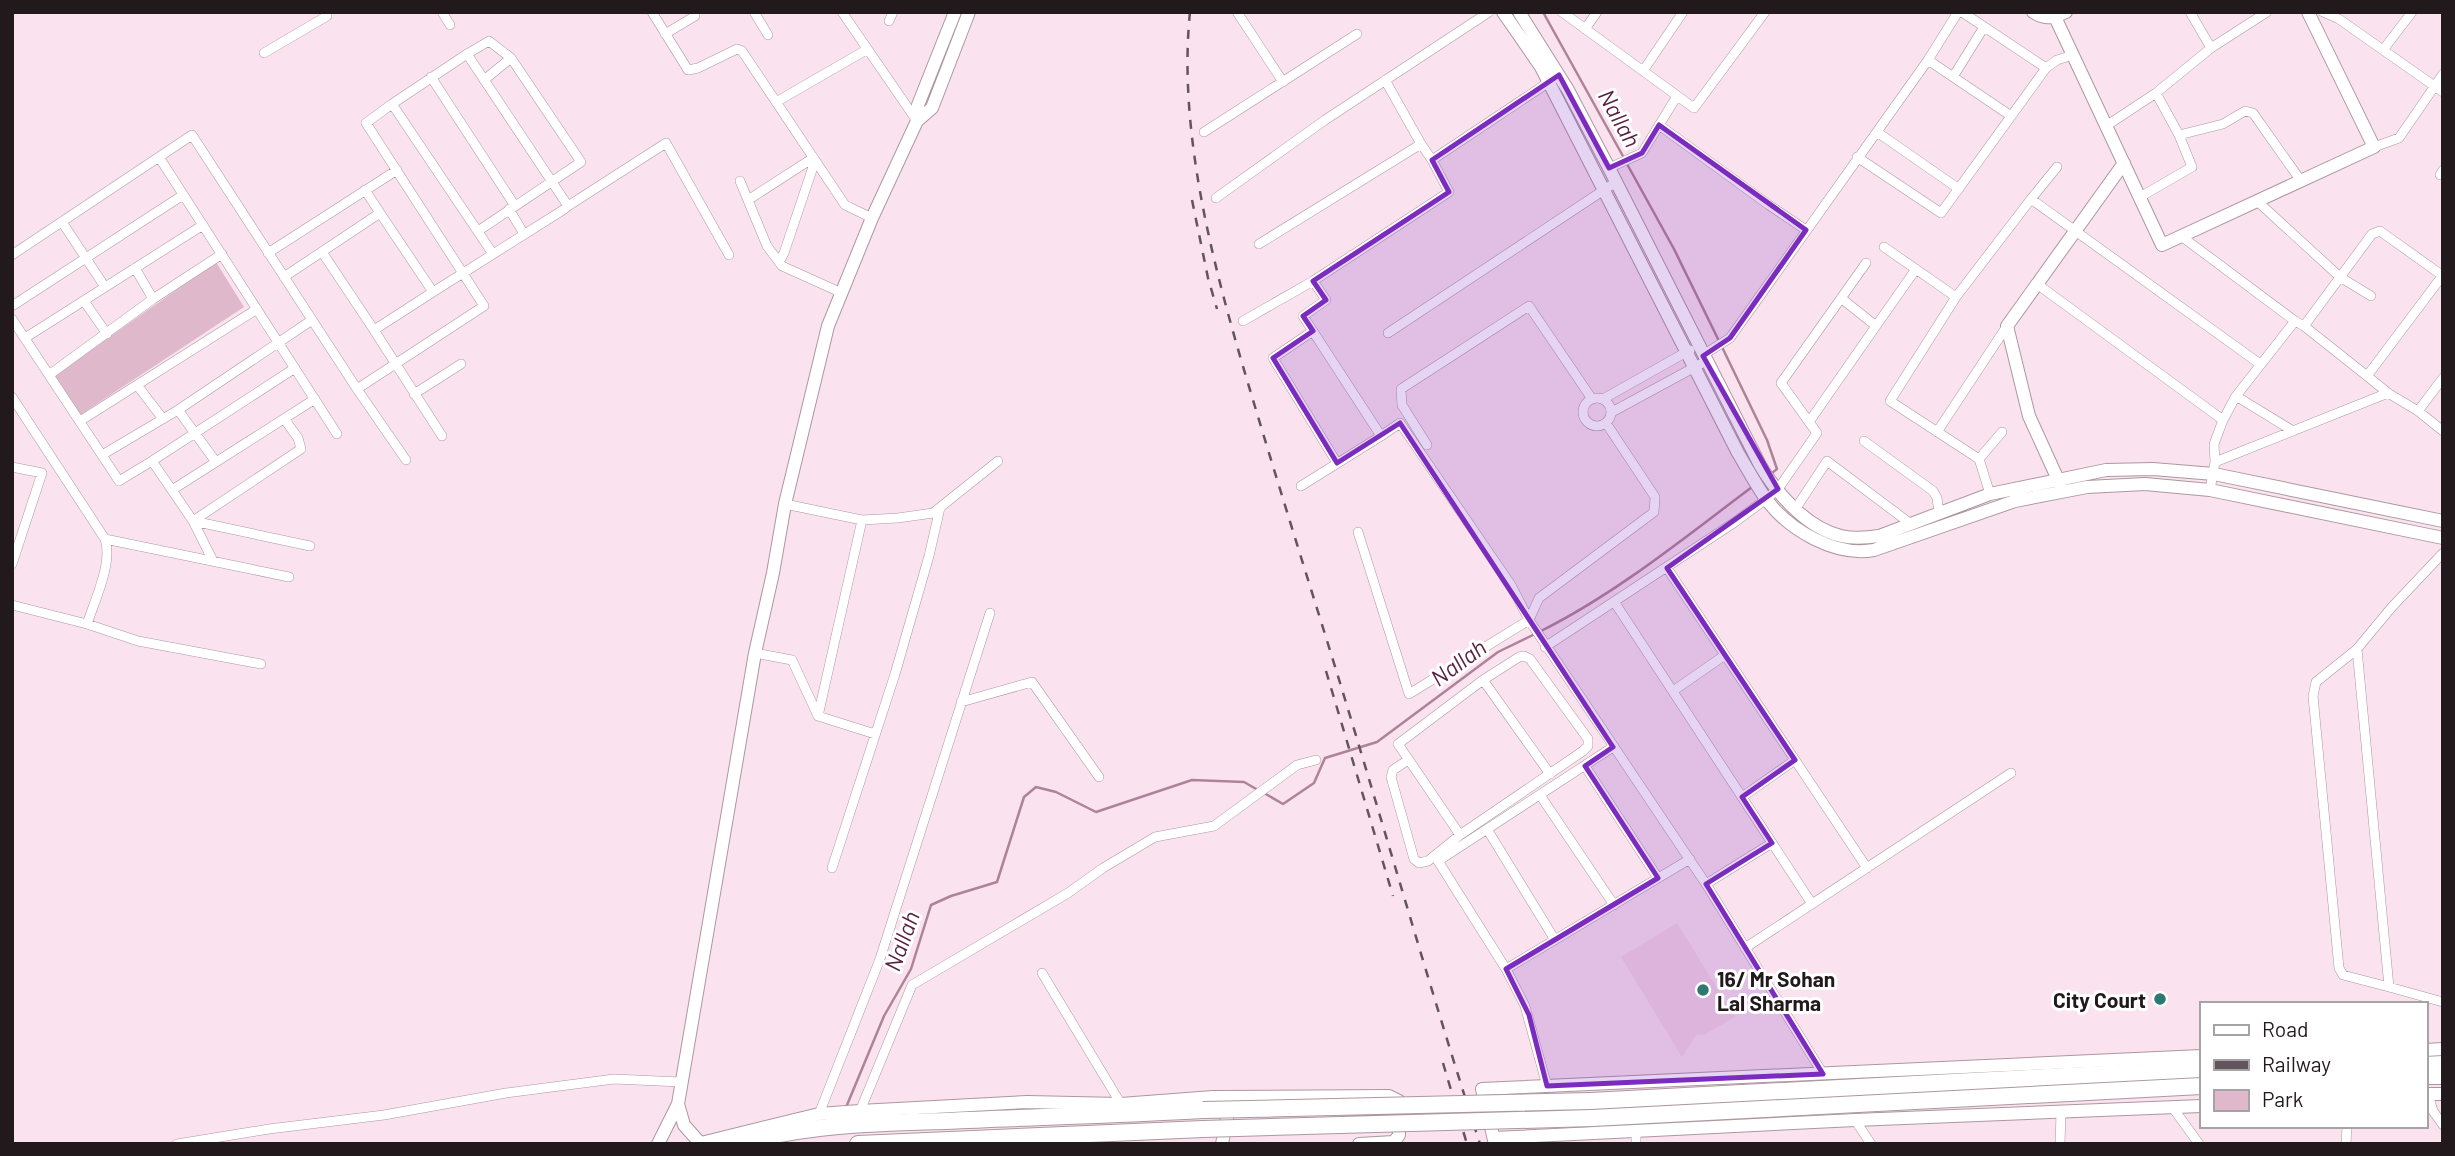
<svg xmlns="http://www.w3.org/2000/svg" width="2455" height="1156" font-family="Barlow,sans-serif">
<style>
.built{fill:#f5d6e4}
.green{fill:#dfb9cb}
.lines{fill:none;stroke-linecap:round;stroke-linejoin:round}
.stream{stroke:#ae8398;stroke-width:2.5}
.street-casing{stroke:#ac97a0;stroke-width:10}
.secondary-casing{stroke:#ac97a0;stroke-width:14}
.highway-casing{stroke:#ac97a0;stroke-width:18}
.street{stroke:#fff;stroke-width:9}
.secondary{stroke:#fff;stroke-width:12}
.highway{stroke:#fff;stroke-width:16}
.rail{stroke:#62555b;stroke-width:2.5;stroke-dasharray:9 9;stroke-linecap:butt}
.highway-bridge-casing{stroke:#ac97a0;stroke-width:18;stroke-linecap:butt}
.highway-bridge{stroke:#fff;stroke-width:16}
.marked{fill:#7b2cbf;fill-opacity:0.2;stroke:#7b2cbf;stroke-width:5;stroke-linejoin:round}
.poi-dot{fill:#2f7771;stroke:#fff;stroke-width:2.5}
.labels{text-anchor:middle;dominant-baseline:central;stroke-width:6;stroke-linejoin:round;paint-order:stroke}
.poi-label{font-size:21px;font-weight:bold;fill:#21191c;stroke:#fff;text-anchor:start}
.water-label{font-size:23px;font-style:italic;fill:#561f3e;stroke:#fff}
</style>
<rect width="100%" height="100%" fill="#fae3ee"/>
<!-- built -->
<path class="built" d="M1677,923L1735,1017L1704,1035L1697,1034L1682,1057L1621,957Z"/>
<!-- green -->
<path class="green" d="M216,262L244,307L80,415L54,376Z"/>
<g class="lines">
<!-- stream -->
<path class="stream" d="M1543,12L1624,158
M1627,164L1674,249L1719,341
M1722,347L1767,440L1777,469L1772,473
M1541,631C1617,593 1684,538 1752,487
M1264,793L1283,804L1314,783L1325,758L1377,742L1498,652L1535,634
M847,1105L884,1016L911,969L931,905L951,896L997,882L1024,797L1036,787L1056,792L1096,812L1192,780L1244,782L1258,790"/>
<!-- street casing -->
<g class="street-casing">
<path id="street" d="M442,12L450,25
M652,12L688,70L698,68L737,49L742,51L845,205L872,218
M754,12L768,35
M842,12L917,121
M1237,12L1283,82
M1562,12L1694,108L1765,12
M2190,12L2211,48
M2267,12L2211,48L2156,93L2179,135L2223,124L2245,111L2253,113L2301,181
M2323,12L2339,19L2383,50
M2412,12L2383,50L2443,92
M889,21L893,12
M1585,29L1597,12
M665,34L695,16
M264,53L327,16L326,12
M467,54L489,41L511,58
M1928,60L2011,116
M2046,68L2057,60L2073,55
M1643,71L1683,12
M431,77L515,206
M1953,77L1984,27
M1385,80L1421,144
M776,102L866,50
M1659,125L1769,205L1806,230
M2106,126L2156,93
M1204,132L1357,34
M1877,132L1959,189
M2374,147L2399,138L2443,74
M159,157L337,434
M1857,157L1941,213L2046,68L1962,12
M1609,168L1642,153L1677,96
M2440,175L2443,170
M740,181L767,246L782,266L842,293
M365,190L380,213
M2140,197L2192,167L2179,135
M1216,198L1325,120L1489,12
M2031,199L2057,167
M748,200L813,158
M2257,201L2340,277L2371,296
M568,206L666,143L729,255
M509,209L524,234
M62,222L105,287
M478,231L581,162L511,58L484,80
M2181,236L2295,321L2236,396L2223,420L2214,444L2215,462L2210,490
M1259,244L1421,144L1432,160L1552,80
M1884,247L1956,297L1890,401L1979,459L1990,494
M322,252L374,330L433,292
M268,253L397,170
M12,255L192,135L357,389L406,460
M779,262L784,253L815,161
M135,268L153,299
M284,277L380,213L433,292L563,210L568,206L467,54L392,104L493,254
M2037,284L2223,420
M1956,297L2031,199L2260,364
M84,301L107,334
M12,306L183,195
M12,319L119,481L152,461L193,521L213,561
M1243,321L1313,281L1449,192L1432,160
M2295,321L2304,326L2372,234L2380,231L2443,276
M1876,326L1916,269
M2304,326L2367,376
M374,330L442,436
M1313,331L1273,358L1337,463
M1388,333L1616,182
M25,338L203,225
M1703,355L1730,338L1928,60L1958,12
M49,375L153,299L222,254
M137,385L163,419
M357,389L484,306L366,123L392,104
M2388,393L2418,411L2443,431
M414,394L461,364
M2236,396L2293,431
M12,397L105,539C113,562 95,600 87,624
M1583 412a14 14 0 1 1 28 0a14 14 0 1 1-28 0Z
M1603,399L1690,350
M178,410L216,462L315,399
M2418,411L2443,378
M1612,412L1706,361
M80,421L257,309
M1809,422L1876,326L1841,298
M1606,423L1655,497L1654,512L1539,598L1529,620L1706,884L1823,1074
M1937,432L2007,326
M1864,441L1933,491L1937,498L1939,513
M1427,445L1402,405L1401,389L1529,306L1592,399
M102,455L178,410L312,320
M1979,459L2002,432
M152,461L295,368
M2215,462L2388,393L2367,376L2443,275
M12,467L42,473L12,564
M1301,486L1381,436L1303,316L1326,300L1313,281
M172,490L216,462
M785,504L862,520L898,518L933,513L998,461
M1796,508L1827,461L1911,524
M193,521L301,449L298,438L285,420
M193,521L310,546
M1358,532L1409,694L1529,620L1511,585L1400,423L1381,436
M105,539L289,577
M1667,568L1867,868
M1615,603L1812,904
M12,605L87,624L138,641L261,664
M1545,647L1735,522L1766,499L1778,489L1817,433L1781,383L1866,263
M2357,649L2389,987L2343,975L2339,968L2313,696L2316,682L2357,649L2391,608L2443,553
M755,653L792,660L818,716L875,734
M1524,656L1530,659L1588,739V746L1583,751L1460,835L1398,744L1483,680L1519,657Z
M1483,680L1550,774
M1673,691L1725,655
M961,702L1032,682L1099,777
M818,716L862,520
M1408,760L1393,770L1391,777L1414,859L1419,863L1428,861L1460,835
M1585,766L1658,878
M1540,795L1614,905
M1742,797L1795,760
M1487,829L1555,940
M832,868L895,674L929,556L940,508
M1706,884L1772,843
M1745,948L2011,773
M1506,969L1690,859
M1042,973L1121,1104
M2389,987L2443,1002
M1547,1086L1525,1006L1506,969L1438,861L1613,747
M2428,1094L2433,1111L2443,1125
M2173,1108L2199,1144
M860,1111L912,985L1068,893L1103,868L1155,837L1214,826L1297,765L1316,760
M819,1114L880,959L990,613
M1855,1120L1871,1144
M177,1144L269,1129L384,1115L506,1093L614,1079L681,1082
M1636,1144V1132
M2060,1144L2061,1113
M2346,1144L2347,1126"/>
</g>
<!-- secondary casing -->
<g class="secondary-casing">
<path id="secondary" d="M1503,12L1541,67L1738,453C1747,468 1756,485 1766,499C1789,530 1835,557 1874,550L2015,501L2087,487L2145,484L2210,490L2443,538
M1519,12L1568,90L1609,168L1760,465C1777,494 1807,528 1841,536C1854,539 1866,538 1879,536L1990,494L2106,470L2153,469L2214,474L2443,521
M2033,12C2045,20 2053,18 2066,12
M2055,17L2162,245L2374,147L2308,12
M917,121L932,108L969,12
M2060,484L2029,416L2007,326L2124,163
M2425,1050L2443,1049
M2425,1094H2443
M678,1104L684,1125L700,1143
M1222,1104L1227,1118L1222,1144
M1494,1138L1855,1120L2201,1106
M658,1144L678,1104L755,653L773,573L785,504L828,326L872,218L917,121L918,105L955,12
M697,1144L819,1114L860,1111L1027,1102L1121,1104L1213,1097L1389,1096L1399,1101V1135L1394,1142L1359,1144
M1495,1144L1482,1089L2201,1056"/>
</g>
<!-- highway casing -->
<g class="highway-casing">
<path id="highway" d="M2425,1065L2443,1064
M2425,1076H2443
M1590,1101L2201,1069
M1592,1118L2201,1086
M738,1144C805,1124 877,1123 946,1121C1031,1117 1117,1115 1203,1110
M858,1144L1203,1129"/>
</g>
<!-- street -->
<use href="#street" class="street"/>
<!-- secondary -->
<use href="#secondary" class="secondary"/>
<!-- highway -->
<use href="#highway" class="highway"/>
<!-- rail -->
<path class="rail" d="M1190,12C1177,138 1217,280 1253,400C1276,477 1300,554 1324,631C1377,801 1425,974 1480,1144
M1192,200L1208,278L1217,309
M1326,671L1393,896
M1443,1063L1467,1144"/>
<!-- highway-bridge casing -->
<g class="highway-bridge-casing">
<path id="highway-bridge" d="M1203,1110L1590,1101
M1203,1129L1592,1118"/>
</g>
<!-- highway-bridge -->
<use href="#highway-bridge" class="highway-bridge"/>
</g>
<!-- marked area -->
<path class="marked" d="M1559,75L1609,168L1642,153L1659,125L1806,230L1730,338L1703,356L1778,489L1667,568L1795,760L1742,797L1772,843L1706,884L1823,1074L1547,1086L1529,1015L1506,969L1658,878L1585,766L1613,747L1400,423L1337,463L1273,358L1313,331L1303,316L1326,300L1313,281L1449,192L1432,160Z"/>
<!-- markers -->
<g class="poi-dot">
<circle cx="1703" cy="990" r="7"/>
<circle cx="2160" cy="999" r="7"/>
</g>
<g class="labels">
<!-- poi labels -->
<g class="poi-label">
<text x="1717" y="978">16/ Mr Sohan<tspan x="1717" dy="24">Lal Sharma</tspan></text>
<text x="2146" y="999" text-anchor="end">City Court</text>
</g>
<!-- water labels -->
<g class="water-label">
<text transform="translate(1620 118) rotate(61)">Nallah</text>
<text transform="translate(1458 662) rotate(-36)">Nallah</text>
<text transform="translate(901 941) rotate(-70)">Nallah</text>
</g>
</g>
<!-- border -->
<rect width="2455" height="1156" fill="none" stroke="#21191c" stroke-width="28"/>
<!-- legend -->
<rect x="2200" y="1002" width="228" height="126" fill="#ffffff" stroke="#a6a3a4" stroke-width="2"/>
<rect x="2214" y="1025" width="35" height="10" fill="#ffffff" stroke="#a6a3a4" stroke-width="2"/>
<text x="2262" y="1037" font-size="21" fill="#21191c">Road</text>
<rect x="2214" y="1060" width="35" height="10" fill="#62555b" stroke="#a6a3a4" stroke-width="2"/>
<text x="2262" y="1072" font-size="21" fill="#21191c">Railway</text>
<rect x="2214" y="1090" width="35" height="21" fill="#dfb9cb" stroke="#a6a3a4" stroke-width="2"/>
<text x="2262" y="1107" font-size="21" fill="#21191c">Park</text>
</svg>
